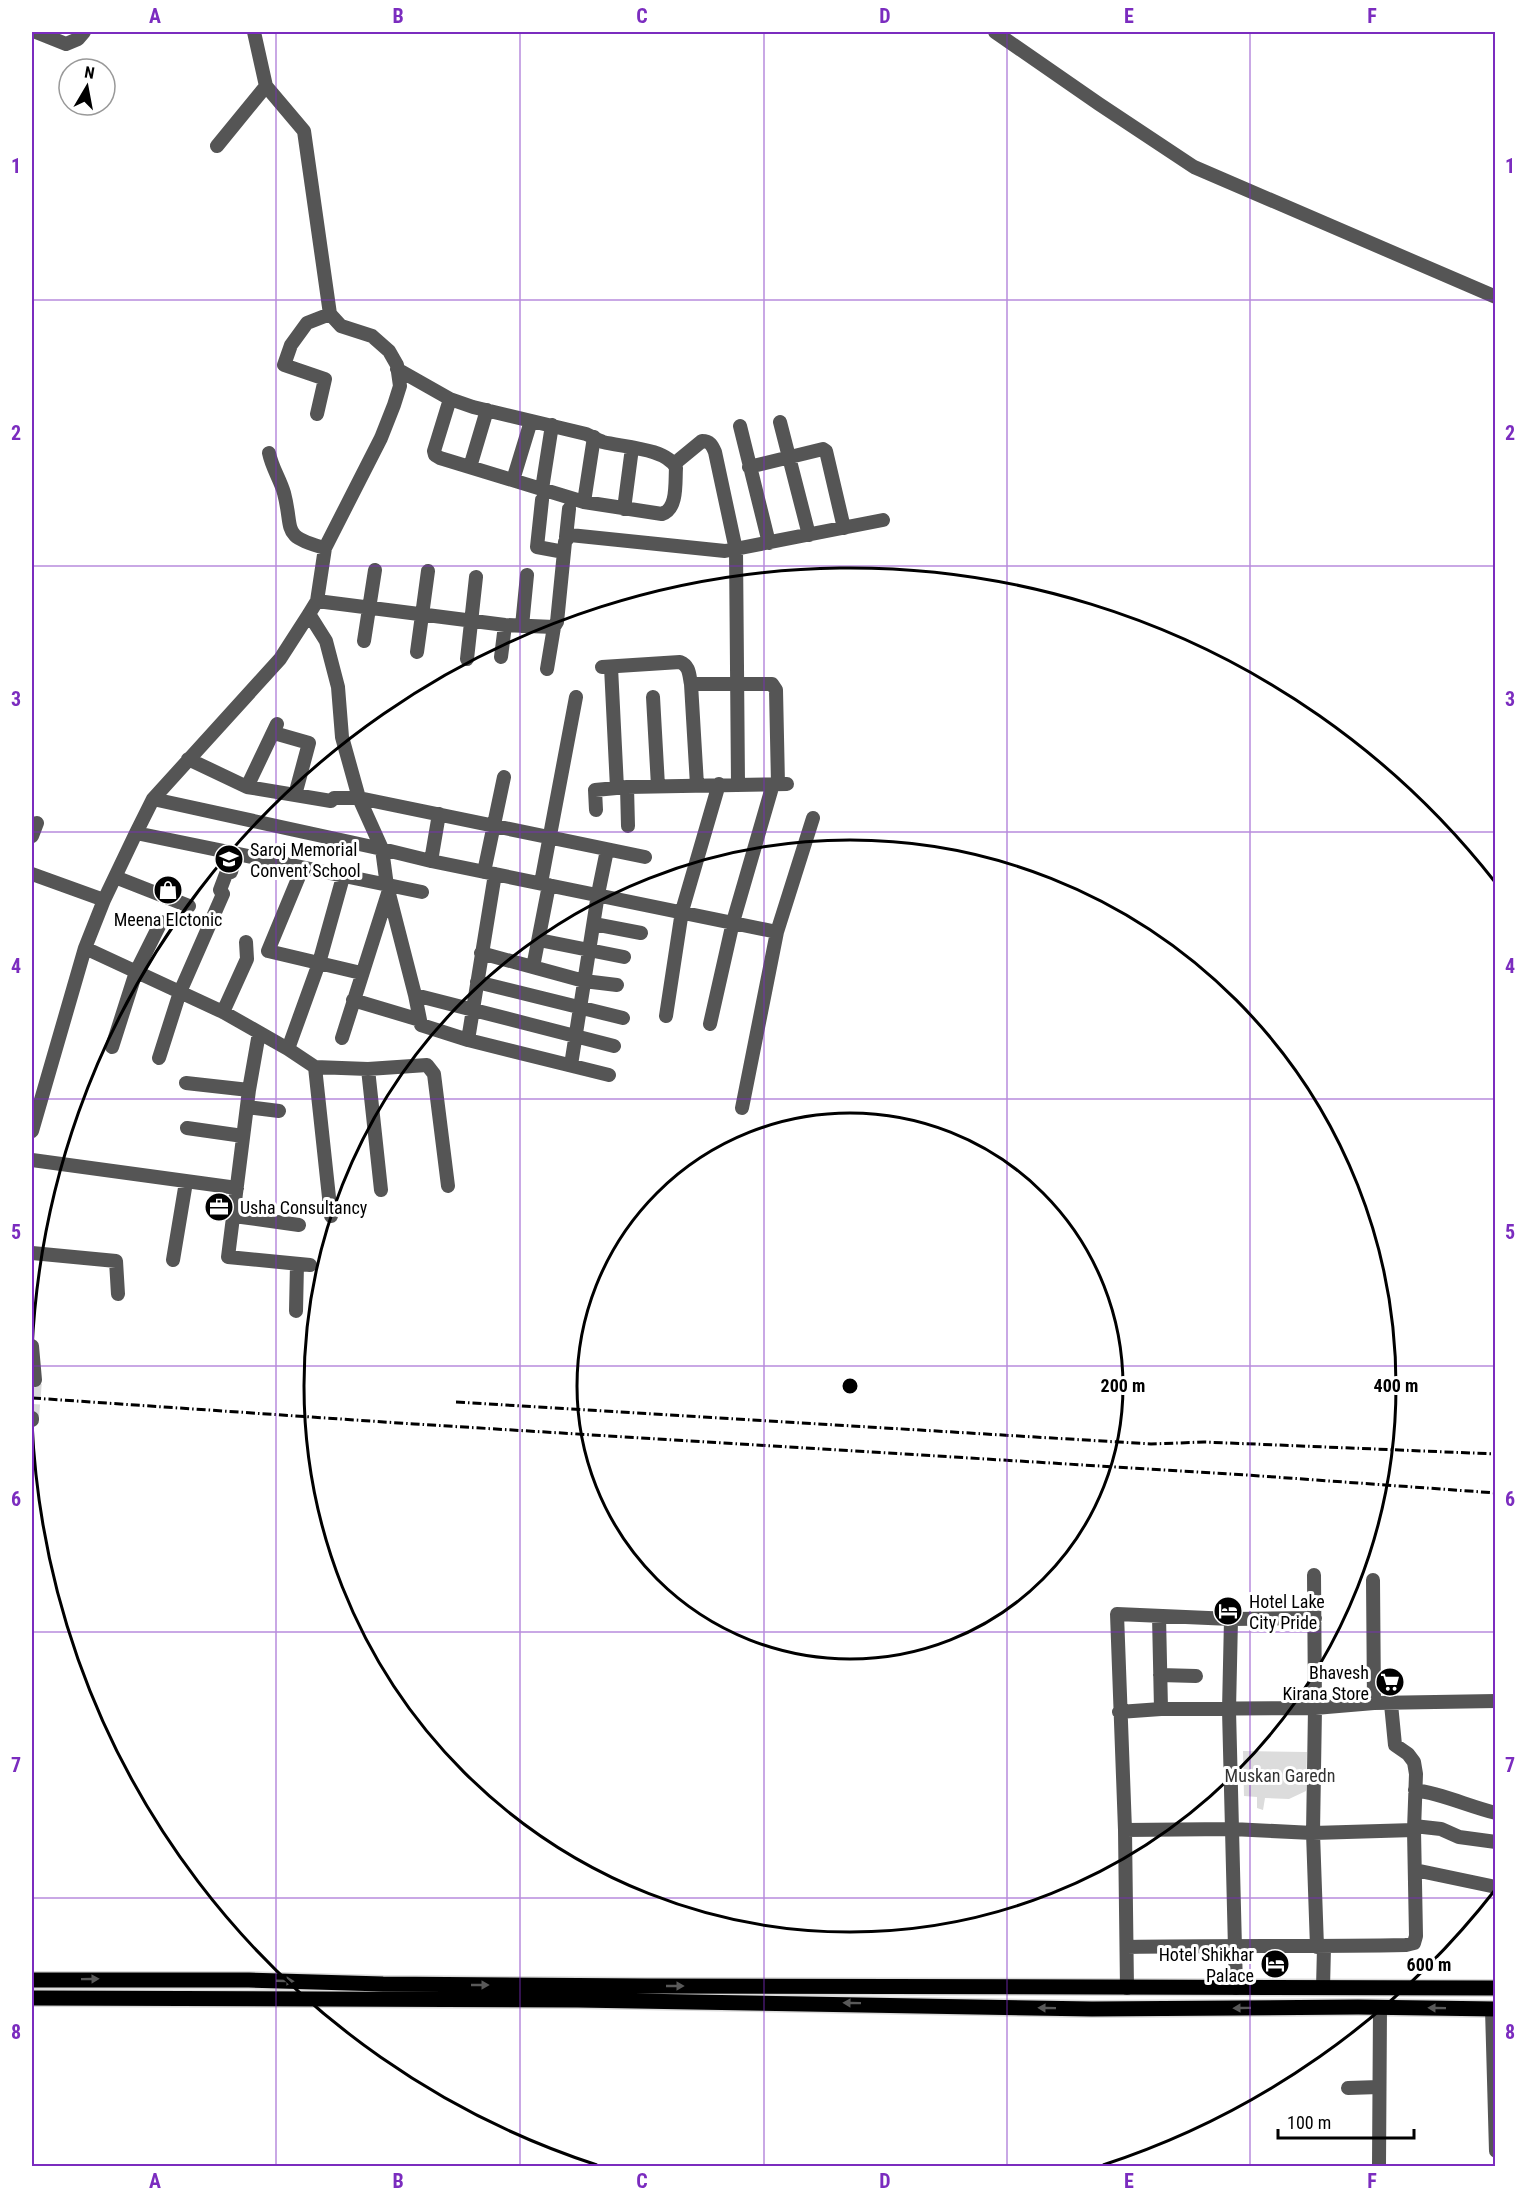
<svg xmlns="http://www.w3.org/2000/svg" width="1527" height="2198" font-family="'Roboto Condensed',sans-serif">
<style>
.green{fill:#dcdcdc}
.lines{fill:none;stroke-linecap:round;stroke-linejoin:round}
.minor-tunnel{stroke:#d9d9d9;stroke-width:14;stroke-dasharray:14 7;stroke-linecap:butt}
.major-casing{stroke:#dbdbdb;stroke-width:18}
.minor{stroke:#555;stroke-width:14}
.major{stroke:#000;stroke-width:15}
.rail{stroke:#000;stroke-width:3;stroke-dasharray:9 3 1.5 3;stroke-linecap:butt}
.oneway{fill:#595959}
.grid{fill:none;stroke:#7b2cbf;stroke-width:1.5;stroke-opacity:0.55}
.ring{fill:none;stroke:#000;stroke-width:3}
.labels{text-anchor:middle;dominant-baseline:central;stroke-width:6;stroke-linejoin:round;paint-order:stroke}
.poi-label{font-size:18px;fill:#000;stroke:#fff;text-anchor:start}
.park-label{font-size:18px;fill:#333;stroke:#fff}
.centre{fill:#000;stroke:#fff;stroke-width:3}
.ring-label{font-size:18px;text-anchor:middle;font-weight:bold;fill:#000;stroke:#fff;stroke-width:6;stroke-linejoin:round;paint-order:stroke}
.neatline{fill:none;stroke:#7b2cbf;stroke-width:2}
.grid-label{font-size:20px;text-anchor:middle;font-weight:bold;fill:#7b2cbf}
</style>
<rect width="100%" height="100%" fill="#fff"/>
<!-- green -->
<path class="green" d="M1243,1751L1307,1752L1306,1791L1289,1799L1265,1798L1263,1810L1257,1808V1797L1244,1796Z"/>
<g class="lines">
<!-- minor-tunnel -->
<path class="minor-tunnel" d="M32,1418L35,1380"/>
<!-- major casing -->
<g class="major-casing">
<path id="major" d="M32,1980H249L383,1984L647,1986L1496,1988
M32,1998L578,2000L1092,2009L1358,2007L1496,2009"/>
</g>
<!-- minor -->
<path class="minor" d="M36,32L66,44L78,39L84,32
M995,32L1099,104L1194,167L1496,297
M217,146L266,86
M397,369L450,399L473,407L586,434C591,436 597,440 603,442C622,447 667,448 676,468C675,482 678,509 662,514L584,502L440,458L435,455L434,451L450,399
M317,414L325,379L284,365L291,345L307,323L330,314
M780,422L809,535
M740,426L769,543
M269,453C272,468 280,479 284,493C294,531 280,536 325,548
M674,464L702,441C710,441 712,445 715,452L736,550L738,784
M470,467L487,410
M749,467L823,449L826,451L844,528
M513,480L531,421
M542,489L552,425
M542,500L537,547L564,552
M584,502L594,437
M624,509L632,448
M566,537L569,509
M317,601L505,625L554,627L557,622L565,542L570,535L725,551L883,520
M309,614L326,641L338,687L342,737L359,798L382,849L387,886L415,995L421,1025L468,1040
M522,626L527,575
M364,641L375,570
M417,652L428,571
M501,657L505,625
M467,659L476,577
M602,667L680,662C690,666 689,675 691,684L697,785
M611,667L617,788
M547,669L554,627
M691,684H772L776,690L778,784
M653,697L658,786
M274,733L309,743L295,795
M188,759L247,787L331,801L334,798H359L645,857
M247,787L277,724
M627,787L628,826
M153,799L382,849L431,861L777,932
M596,810L595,790L627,787L787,784
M136,833L422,892
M32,836L37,823
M431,861L439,814
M302,869L268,951L361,973
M484,872L504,777
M32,874L104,900
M495,874L468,1040L609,1075
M115,877L189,906
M541,883L576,697
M594,924L641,933
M539,940L624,957
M85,948L223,1012L288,1049L315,1067L368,1069L427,1065L434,1074L448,1186
M481,953L584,981L617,985
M533,967L549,885
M477,982L623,1018
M415,995L614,1046
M353,1000L420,1020
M223,1012L247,959L246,942
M666,1016L682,911L719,784
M710,1024L733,922L773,784
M259,1033L249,1090L228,1257L310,1265
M342,1038L389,890
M112,1047L136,972L161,922
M288,1049L319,963L343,877
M159,1058L180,992L223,894L220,890L226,874L231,872L236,854
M571,1065L598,894L607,850
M315,1067L331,1216
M368,1069L381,1190
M186,1083L249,1090
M247,1107L279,1111
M742,1108L777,932L813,818
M187,1128L243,1136
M32,1131L85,948L104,900L136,833L153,799L280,659L309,614L317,601L325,548L381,438L394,405L400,386L397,365L389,351L372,336L341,326L330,314L304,131L266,86L254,32
M32,1160L237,1188
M234,1216L299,1225
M32,1253L116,1261L118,1294
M173,1260L186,1182
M296,1311L297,1264
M32,1346L35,1380
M32,1420V1418
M1314,1575L1315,1708L1313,1833L1317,1947
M1373,1580L1374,1703
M1159,1616L1161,1709
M1231,1619L1229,1710L1236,1988
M1160,1675L1196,1676
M1119,1712L1161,1709L1315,1708L1374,1703L1496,1701
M1415,1790C1443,1794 1468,1806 1496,1813
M1414,1826L1441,1829L1459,1837L1496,1842
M1125,1830L1232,1829L1313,1833L1414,1830
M1415,1870L1496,1887
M1127,1947C1220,1945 1313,1947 1406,1945L1414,1943L1416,1936L1414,1830L1416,1774L1414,1762L1408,1754L1395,1745L1391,1704
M1127,1988L1125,1830L1117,1614L1231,1619L1315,1618
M1323,1988L1324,1947
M1492,2009L1496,2151
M1348,2088L1379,2087
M1379,2166L1380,2008"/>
<!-- major -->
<use href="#major" class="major"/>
<!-- rail -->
<path class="rail" d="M32,1398L414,1424L1247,1475L1496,1493
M456,1402L1151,1444L1204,1442L1496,1454"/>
</g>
<!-- one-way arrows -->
<defs><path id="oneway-solid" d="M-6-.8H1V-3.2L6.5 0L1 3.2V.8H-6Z" transform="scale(1.5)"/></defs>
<g class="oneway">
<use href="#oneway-solid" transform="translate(90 1979) rotate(-1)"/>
<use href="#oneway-solid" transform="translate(285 1981) rotate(2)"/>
<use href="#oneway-solid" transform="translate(480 1985)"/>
<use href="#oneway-solid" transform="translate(675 1986)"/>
<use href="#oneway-solid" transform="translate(852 2003) rotate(-179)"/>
<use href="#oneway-solid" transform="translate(1047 2008) rotate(-179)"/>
<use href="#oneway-solid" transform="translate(1242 2008) rotate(179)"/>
<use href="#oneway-solid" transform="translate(1437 2008) rotate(-179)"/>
</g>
<!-- grid -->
<path class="grid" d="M276,32V2166M520,32V2166M764,32V2166M1007,32V2166M1250,32V2166M32,300H1496M32,566H1496M32,832H1496M32,1099H1496M32,1366H1496M32,1632H1496M32,1898H1496"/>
<!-- distance rings -->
<g class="ring">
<circle cx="850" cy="1386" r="273"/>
<circle cx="850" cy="1386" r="546"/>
<path d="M1495 1890A819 819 0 0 1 1103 2165M597 2165A819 819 0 0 1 32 1422M32 1350A819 819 0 0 1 1495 882"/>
</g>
<!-- icons -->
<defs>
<g id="school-disc" transform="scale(1.5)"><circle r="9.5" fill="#000" stroke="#fff"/><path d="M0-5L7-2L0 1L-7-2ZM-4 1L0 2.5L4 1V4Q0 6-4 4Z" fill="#fff"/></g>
<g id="shop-disc" transform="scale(1.5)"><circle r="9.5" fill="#000" stroke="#fff"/><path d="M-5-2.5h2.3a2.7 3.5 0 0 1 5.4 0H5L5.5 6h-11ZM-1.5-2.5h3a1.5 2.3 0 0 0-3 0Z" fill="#fff"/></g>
<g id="office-disc" transform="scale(1.5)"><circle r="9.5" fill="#000" stroke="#fff"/><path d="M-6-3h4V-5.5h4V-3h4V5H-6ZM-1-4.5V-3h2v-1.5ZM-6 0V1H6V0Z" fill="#fff"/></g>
<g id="hotel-disc" transform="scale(1.5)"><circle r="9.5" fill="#000" stroke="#fff"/><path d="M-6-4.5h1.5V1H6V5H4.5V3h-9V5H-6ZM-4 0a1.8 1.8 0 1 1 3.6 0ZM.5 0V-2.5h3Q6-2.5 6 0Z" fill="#fff"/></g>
<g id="supermarket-disc" transform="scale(1.5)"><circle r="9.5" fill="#000" stroke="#fff"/><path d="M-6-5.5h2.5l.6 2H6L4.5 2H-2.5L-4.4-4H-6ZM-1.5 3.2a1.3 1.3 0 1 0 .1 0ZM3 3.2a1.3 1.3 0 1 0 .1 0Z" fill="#fff"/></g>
</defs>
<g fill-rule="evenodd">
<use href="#school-disc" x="229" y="859"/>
<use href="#shop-disc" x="168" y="890"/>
<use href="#office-disc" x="219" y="1207"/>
<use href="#hotel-disc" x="1228" y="1611"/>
<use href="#supermarket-disc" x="1390" y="1682"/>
<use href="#hotel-disc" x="1275" y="1964"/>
</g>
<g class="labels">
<!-- poi labels -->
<g class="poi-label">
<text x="250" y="849">Saroj Memorial<tspan x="250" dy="21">Convent School</tspan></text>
<text x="168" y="919" text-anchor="middle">Meena Elctonic</text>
<text x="240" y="1207">Usha Consultancy</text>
<text x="1249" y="1601">Hotel Lake<tspan x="1249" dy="21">City Pride</tspan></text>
<text x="1369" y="1672" text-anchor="end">Bhavesh<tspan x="1369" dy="21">Kirana Store</tspan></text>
<text x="1254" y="1954" text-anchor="end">Hotel Shikhar<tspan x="1254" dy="21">Palace</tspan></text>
</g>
<!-- park labels -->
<g class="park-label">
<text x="1280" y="1775">Muskan Garedn</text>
</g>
</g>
<circle cx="850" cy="1386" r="9" class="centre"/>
<g class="ring-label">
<text x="1123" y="1392">200 m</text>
<text x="1396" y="1392">400 m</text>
<text x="1429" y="1971">600 m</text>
</g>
<!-- border -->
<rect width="1527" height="2198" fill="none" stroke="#ffffff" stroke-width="66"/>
<!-- north arrow -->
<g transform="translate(87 87) rotate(10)"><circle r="28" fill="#ffffff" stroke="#999999" stroke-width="1.5"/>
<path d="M0-4.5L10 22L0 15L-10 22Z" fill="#000000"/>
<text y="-9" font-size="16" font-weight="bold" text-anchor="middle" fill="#000000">N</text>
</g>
<!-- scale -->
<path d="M1278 2129v9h136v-9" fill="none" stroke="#000000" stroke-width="3"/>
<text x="1287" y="2129" font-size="18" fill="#000000" stroke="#ffffff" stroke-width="4.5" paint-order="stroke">100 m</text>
<rect x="33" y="33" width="1461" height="2132" class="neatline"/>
<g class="grid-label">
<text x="155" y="23">A</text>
<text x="398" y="23">B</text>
<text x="642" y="23">C</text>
<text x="885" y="23">D</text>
<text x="1129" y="23">E</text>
<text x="1372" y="23">F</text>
<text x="16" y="173">1</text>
<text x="1510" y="173">1</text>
<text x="16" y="440">2</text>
<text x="1510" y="440">2</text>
<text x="16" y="706">3</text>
<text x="1510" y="706">3</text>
<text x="16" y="973">4</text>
<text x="1510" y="973">4</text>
<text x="16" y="1239">5</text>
<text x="1510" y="1239">5</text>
<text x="16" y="1506">6</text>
<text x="1510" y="1506">6</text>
<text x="16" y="1772">7</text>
<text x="1510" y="1772">7</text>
<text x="16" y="2039">8</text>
<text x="1510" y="2039">8</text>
<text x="155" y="2188">A</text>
<text x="398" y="2188">B</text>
<text x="642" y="2188">C</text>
<text x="885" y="2188">D</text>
<text x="1129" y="2188">E</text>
<text x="1372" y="2188">F</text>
</g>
</svg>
